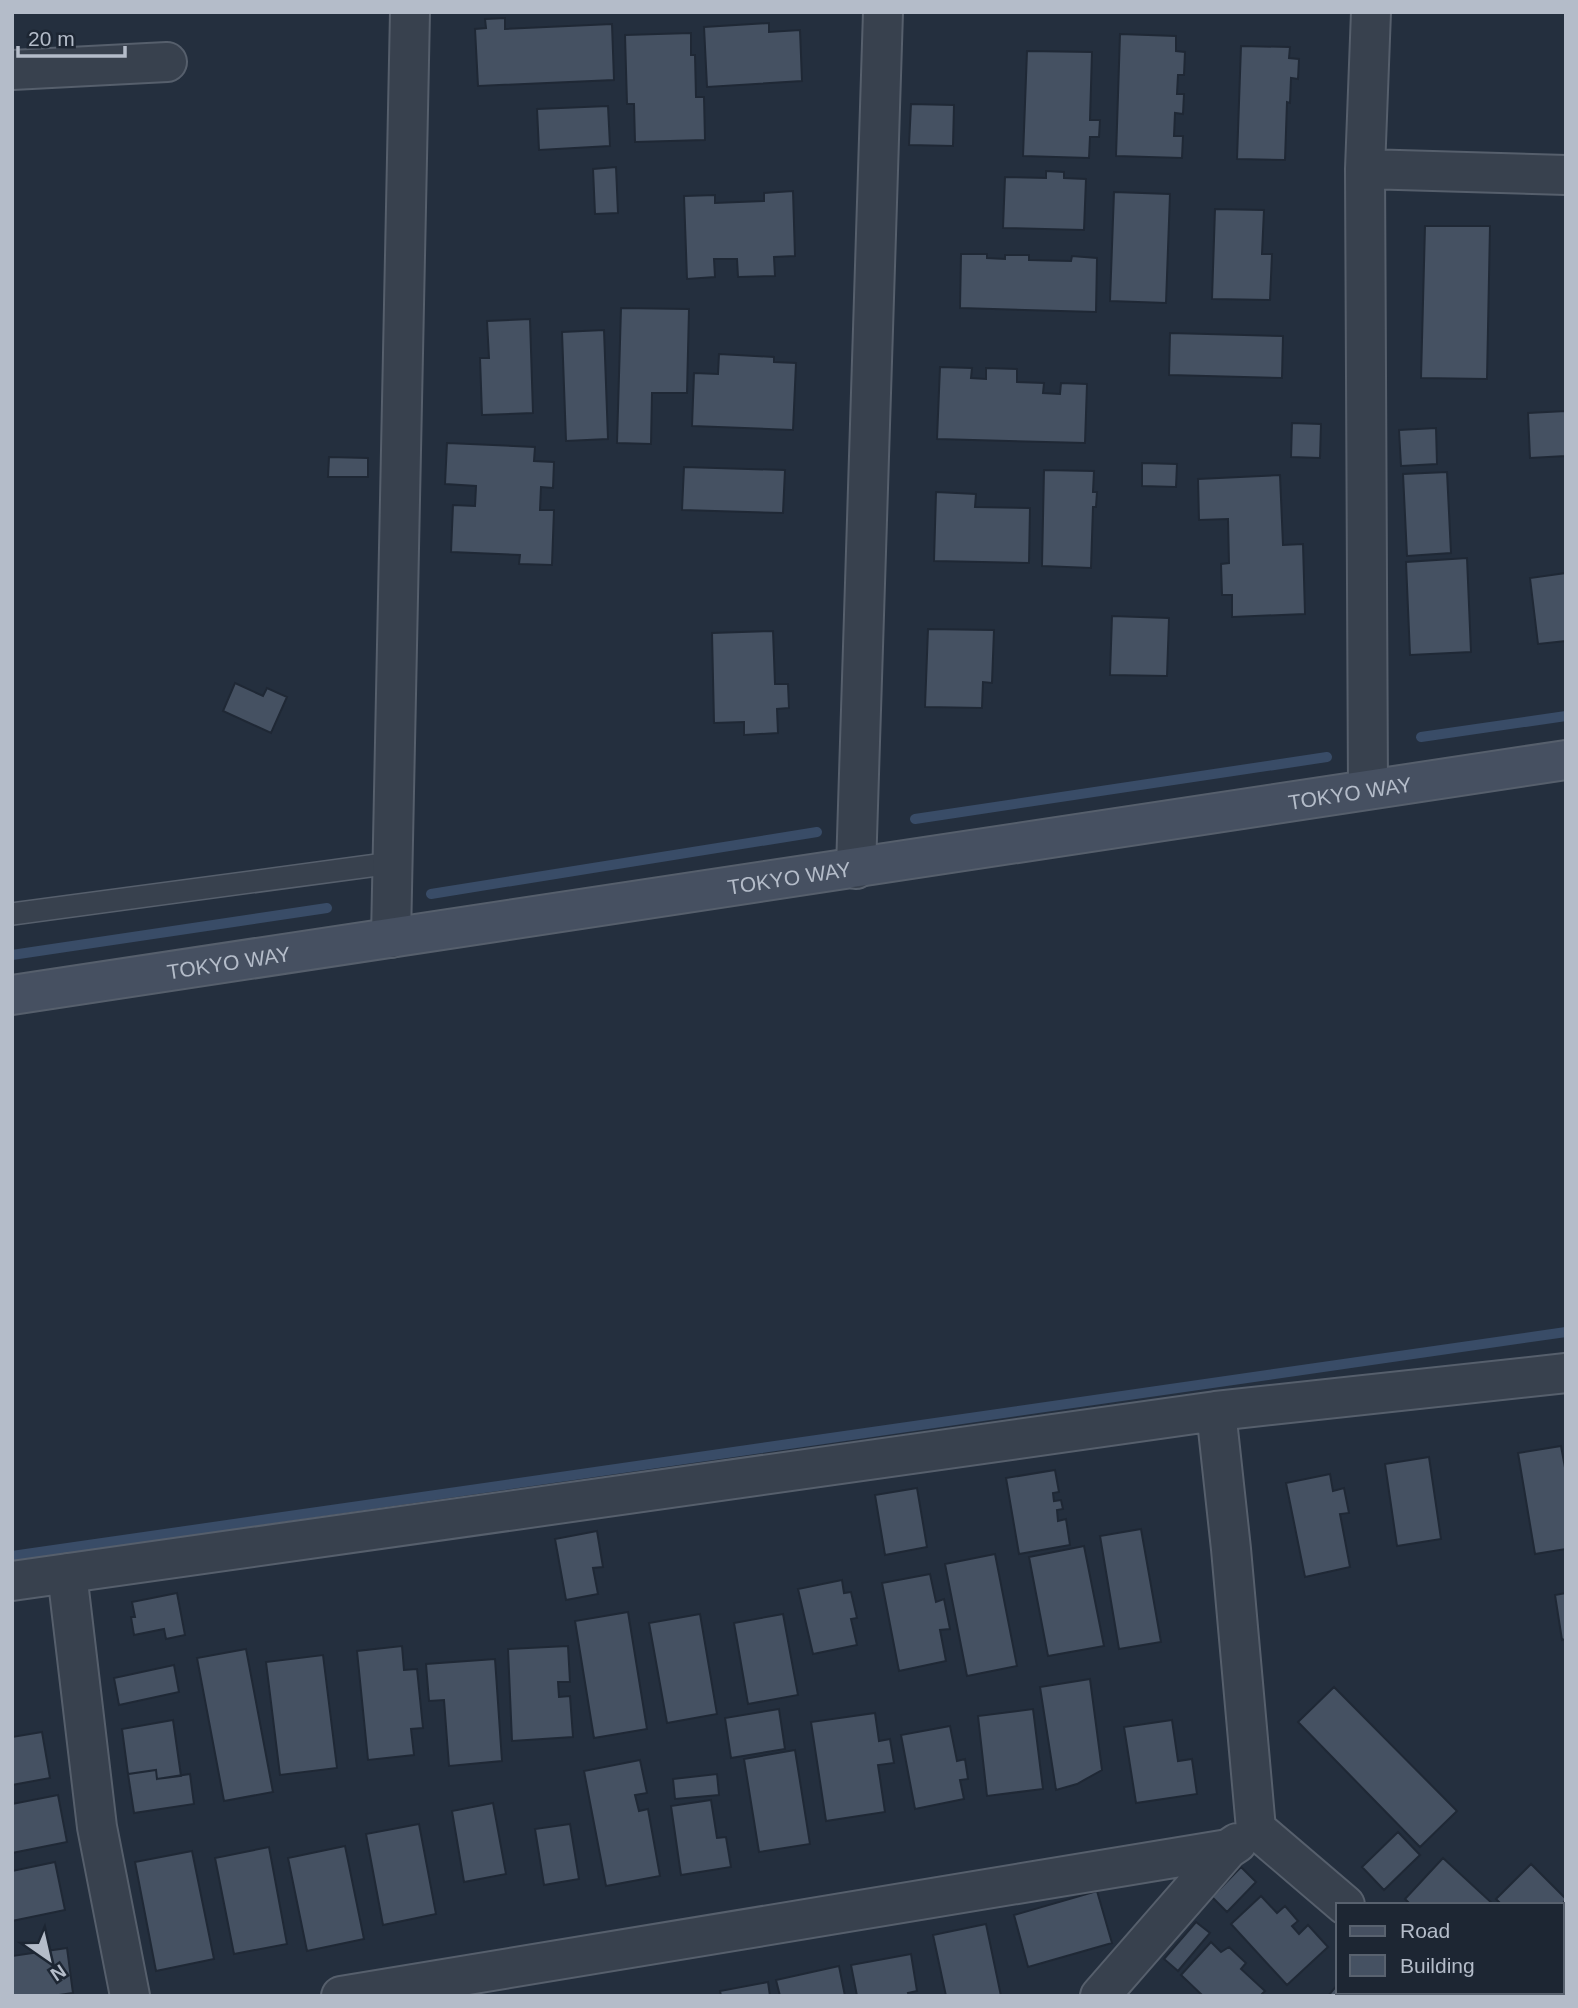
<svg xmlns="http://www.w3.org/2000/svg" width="1578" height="2008" font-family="Helvetica,sans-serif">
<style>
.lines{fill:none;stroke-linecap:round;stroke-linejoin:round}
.stream{stroke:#394c67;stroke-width:10}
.building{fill:#455162;stroke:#1f2835;stroke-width:2}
.lane-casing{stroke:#565f6c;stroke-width:24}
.street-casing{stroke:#565f6c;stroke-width:42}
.secondary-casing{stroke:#565f6c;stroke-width:42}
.lane{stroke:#38414e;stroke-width:21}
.street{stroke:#38414e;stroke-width:38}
.secondary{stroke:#465061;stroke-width:38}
.labels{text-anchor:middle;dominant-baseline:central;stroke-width:5;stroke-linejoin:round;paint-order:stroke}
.street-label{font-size:21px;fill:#b4bcc9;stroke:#1d2633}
</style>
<rect width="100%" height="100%" fill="#242f3e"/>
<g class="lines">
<!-- stream -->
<path class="stream" d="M1421,737L1566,716
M915,819L1327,757
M431,894L817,832
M12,955L327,908
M12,1556L1566,1332"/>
</g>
<!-- building -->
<path class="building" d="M505,18V29L612,24L614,80L478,86L475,29L486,28L485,19Z
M769,23V32L800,30L802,81L707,87L704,27Z
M691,33V55H695L696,97H704L705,140L635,142L634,104H627L625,35Z
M1120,34L1176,36V51L1185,52L1184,75H1178L1177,94H1184L1183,114L1175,113L1174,136H1183L1182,158L1116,156Z
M1241,46L1290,47L1289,58L1299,59L1298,79L1291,78L1290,103L1287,102L1285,160L1237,159Z
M1027,51L1092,52L1090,120H1100L1099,137H1090L1089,158L1023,156Z
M911,104L954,105L953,146L909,145Z
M608,106L610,146L539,150L537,109Z
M616,167L618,213L595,214L593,169Z
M1046,171L1064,172V178L1086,179L1084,230L1003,228L1005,177L1046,178Z
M793,191L795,256L774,257L775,276L738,277L737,259H714L715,277L687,279L684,196L715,195V203L764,201V193Z
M1114,192L1170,194L1166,303L1110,301Z
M1215,209L1264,210L1262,254H1272L1270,300L1212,299Z
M1425,226H1490L1487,379L1421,378Z
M961,254H987V258L1005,259V255H1029V260L1071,261L1072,256L1097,258L1096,312L960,308Z
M621,308L689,309L687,393H652L651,444L617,443Z
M530,319L533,413L482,415L480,358H489L487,321Z
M604,330L608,439L566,441L562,332Z
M1170,333L1283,336L1282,378L1169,375Z
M719,354L774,357V362L796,363L793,430L692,426L694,373L718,374Z
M940,367L972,368L971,378L986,379V368L1017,369V382L1044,383L1043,393L1060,394L1061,383L1087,384L1085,443L937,439Z
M1566,411V456L1530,458L1528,413Z
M1292,423L1321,424L1320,458L1291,457Z
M1436,428L1437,464L1401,466L1399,430Z
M447,443L535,447L534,461L554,462L553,488L541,487L540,510H554L552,565L519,564L520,555L451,552L453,505L475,506L476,486L445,484Z
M329,457L368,458V477H328Z
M1142,463L1177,464L1176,487L1142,486Z
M684,467L785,470L783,513L682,510Z
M1044,470L1094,471L1093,492H1097L1096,507H1093L1091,568L1042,566Z
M1447,472L1451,553L1407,556L1403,474Z
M1280,475L1283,545L1303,544L1305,614L1232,617V595H1222L1221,564L1229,563L1228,519L1199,520L1198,479Z
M936,492L976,494L975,507L1030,508L1029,563L934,561Z
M1467,558L1471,652L1410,655L1406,562Z
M1566,573V641L1538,644L1530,578Z
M1112,616L1169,618L1167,676L1110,675Z
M928,629L994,630L992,683L983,682L982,708L925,707Z
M773,631L775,684H788L789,708L777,709L778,733L744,735V722L714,723L712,633Z
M235,683L263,696L267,688L287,697L271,733L223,711Z
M1561,1446L1566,1473V1549L1535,1554L1518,1453Z
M1429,1457L1441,1539L1397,1546L1385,1464Z
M1055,1470L1059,1492L1053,1493L1054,1501L1061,1500L1063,1509L1057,1510L1058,1521L1066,1519L1070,1545L1019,1554L1006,1478Z
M1330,1474L1333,1491L1344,1488L1349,1513L1340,1514L1350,1567L1305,1577L1286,1483Z
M917,1488L927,1547L885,1555L875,1495Z
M1141,1529L1161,1642L1119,1649L1100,1536Z
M597,1531L603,1567L593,1568L598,1594L566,1600L555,1539Z
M1084,1546L1104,1646L1048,1656L1029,1557Z
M995,1554L1017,1666L967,1676L945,1564Z
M930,1574L936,1602L944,1599L950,1629L940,1630L946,1661L899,1671L882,1583Z
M842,1580L844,1593L851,1592L857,1618L851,1619L857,1645L813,1654L798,1589Z
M177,1593L185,1635L166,1639L164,1629L134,1635L131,1617H135L132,1602Z
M1566,1593V1639L1562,1640L1555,1595Z
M628,1612L647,1729L594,1738L575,1621Z
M700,1614L717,1714L667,1723L649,1623Z
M783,1614L798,1695L748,1704L734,1623Z
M402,1646L404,1670L417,1669L423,1728L411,1729L414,1755L368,1760L357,1651Z
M568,1646L570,1682H558L559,1697L570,1696L573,1737L512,1741L508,1649Z
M246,1649L273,1792L224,1801L197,1658Z
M323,1655L337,1768L280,1775L266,1662Z
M495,1659L502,1761L449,1766L444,1700L429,1701L426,1664Z
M174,1665L179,1692L119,1705L114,1678Z
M1090,1679L1102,1770L1077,1784L1056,1790L1040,1687Z
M1334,1687L1457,1811L1420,1847L1298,1722Z
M779,1709L785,1749L731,1758L725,1718Z
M1033,1709L1043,1789L987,1796L978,1716Z
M875,1713L879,1741L890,1739L894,1763L878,1765L885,1812L826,1821L811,1722Z
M173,1720L181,1776L157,1779L156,1770L128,1774L122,1729Z
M1172,1720L1178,1761L1192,1759L1197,1794L1136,1803L1124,1727Z
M950,1726L957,1761L965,1759L968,1779L960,1780L964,1799L915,1809L901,1735Z
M42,1732L50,1778L12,1785V1737Z
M795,1750L810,1844L759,1852L744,1759Z
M640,1760L647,1793L635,1795L639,1811L648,1809L660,1876L606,1886L584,1771Z
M156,1770L157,1779L190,1774L194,1804L134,1813L128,1774Z
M717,1774L719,1795L675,1799L673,1779Z
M58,1795L67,1842L12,1853V1804Z
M711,1800L717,1838L726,1837L731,1867L681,1875L671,1806Z
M493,1803L506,1874L464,1882L452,1811Z
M419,1824L436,1914L383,1925L366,1834Z
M570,1824L579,1879L544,1885L535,1829Z
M1398,1832L1420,1855L1384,1890L1362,1867Z
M345,1846L364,1939L307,1951L288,1858Z
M269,1847L287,1944L234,1954L215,1858Z
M192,1851L214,1959L156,1971L135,1862Z
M1443,1858L1494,1905H1411L1405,1899Z
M55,1862L65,1910L12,1921V1871Z
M1531,1864L1566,1899L1562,1905H1502L1496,1899Z
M1241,1867L1256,1882L1227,1912L1212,1897Z
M1097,1891L1112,1943L1028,1967L1014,1915Z
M1261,1896L1277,1913L1285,1906L1298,1921L1292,1926L1299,1934L1308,1925L1328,1947L1287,1985L1231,1924Z
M1196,1922L1210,1933L1178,1971L1164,1959Z
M986,1924L1001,1996H946L933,1935Z
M1211,1942L1221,1952L1229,1947L1246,1963L1241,1969L1265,1991L1260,1996H1203L1181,1975Z
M67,1948L73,1993L52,1996H12V1956Z
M911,1954L917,1991L908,1993L909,1996H857L851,1965Z
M839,1966L845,1996H780L776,1980Z
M768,1982L770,1996H721L720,1991Z
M1338,1984V1992H1380L1384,1996H1328Z"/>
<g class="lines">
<!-- lane casing -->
<g class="lane-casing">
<path id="lane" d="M12,914L392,863"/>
</g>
<!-- street casing -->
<g class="street-casing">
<path id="street" d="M12,70L167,62
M1365,169L1566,175
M1368,789L1365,169L1371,12
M856,869L883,12
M391,938L410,12
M1216,1411L1231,1549L1256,1829L1345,1905
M67,1573L97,1827L130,1996
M12,1581L1216,1411L1566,1373
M1562,1938L1566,1935
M1448,1992L1452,1996
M341,1996L1228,1849
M1100,1996L1228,1849L1237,1843
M1499,1996L1503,1992"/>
</g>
<!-- secondary casing -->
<g class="secondary-casing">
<g id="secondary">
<path id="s1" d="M12,995L1566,760"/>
</g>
</g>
<!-- lane -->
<use href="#lane" class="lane"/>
<!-- street -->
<use href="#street" class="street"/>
<!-- secondary -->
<use href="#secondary" class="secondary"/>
</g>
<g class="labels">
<!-- street labels -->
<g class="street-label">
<text stroke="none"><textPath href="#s1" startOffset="1353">TOKYO WAY</textPath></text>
<text stroke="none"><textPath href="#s1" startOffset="786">TOKYO WAY</textPath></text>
<text stroke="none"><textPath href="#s1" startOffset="219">TOKYO WAY</textPath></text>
</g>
</g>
<!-- border -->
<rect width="1578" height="2008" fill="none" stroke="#b4bcc9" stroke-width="28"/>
<!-- legend -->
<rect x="1336" y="1903" width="228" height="91" fill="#1d2633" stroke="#59626f" stroke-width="2"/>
<rect x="1350" y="1926" width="35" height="10" fill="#465061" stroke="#59626f" stroke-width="2"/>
<text x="1400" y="1938" font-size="21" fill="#b4bcc9">Road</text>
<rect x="1350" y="1955" width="35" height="21" fill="#455162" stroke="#59626f" stroke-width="2"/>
<text x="1400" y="1973" font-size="21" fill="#b4bcc9">Building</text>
<!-- north arrow -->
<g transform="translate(49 1959) rotate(146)" stroke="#1d2633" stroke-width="5" paint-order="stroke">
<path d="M0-5L12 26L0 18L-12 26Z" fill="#b4bcc9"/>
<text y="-10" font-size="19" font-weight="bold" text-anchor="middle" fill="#b4bcc9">N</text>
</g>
<!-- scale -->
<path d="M18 46v10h107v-10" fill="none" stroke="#b4bcc9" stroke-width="3.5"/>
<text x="28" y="46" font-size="21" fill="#b4bcc9" stroke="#1d2633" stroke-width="5" paint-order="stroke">20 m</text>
</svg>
